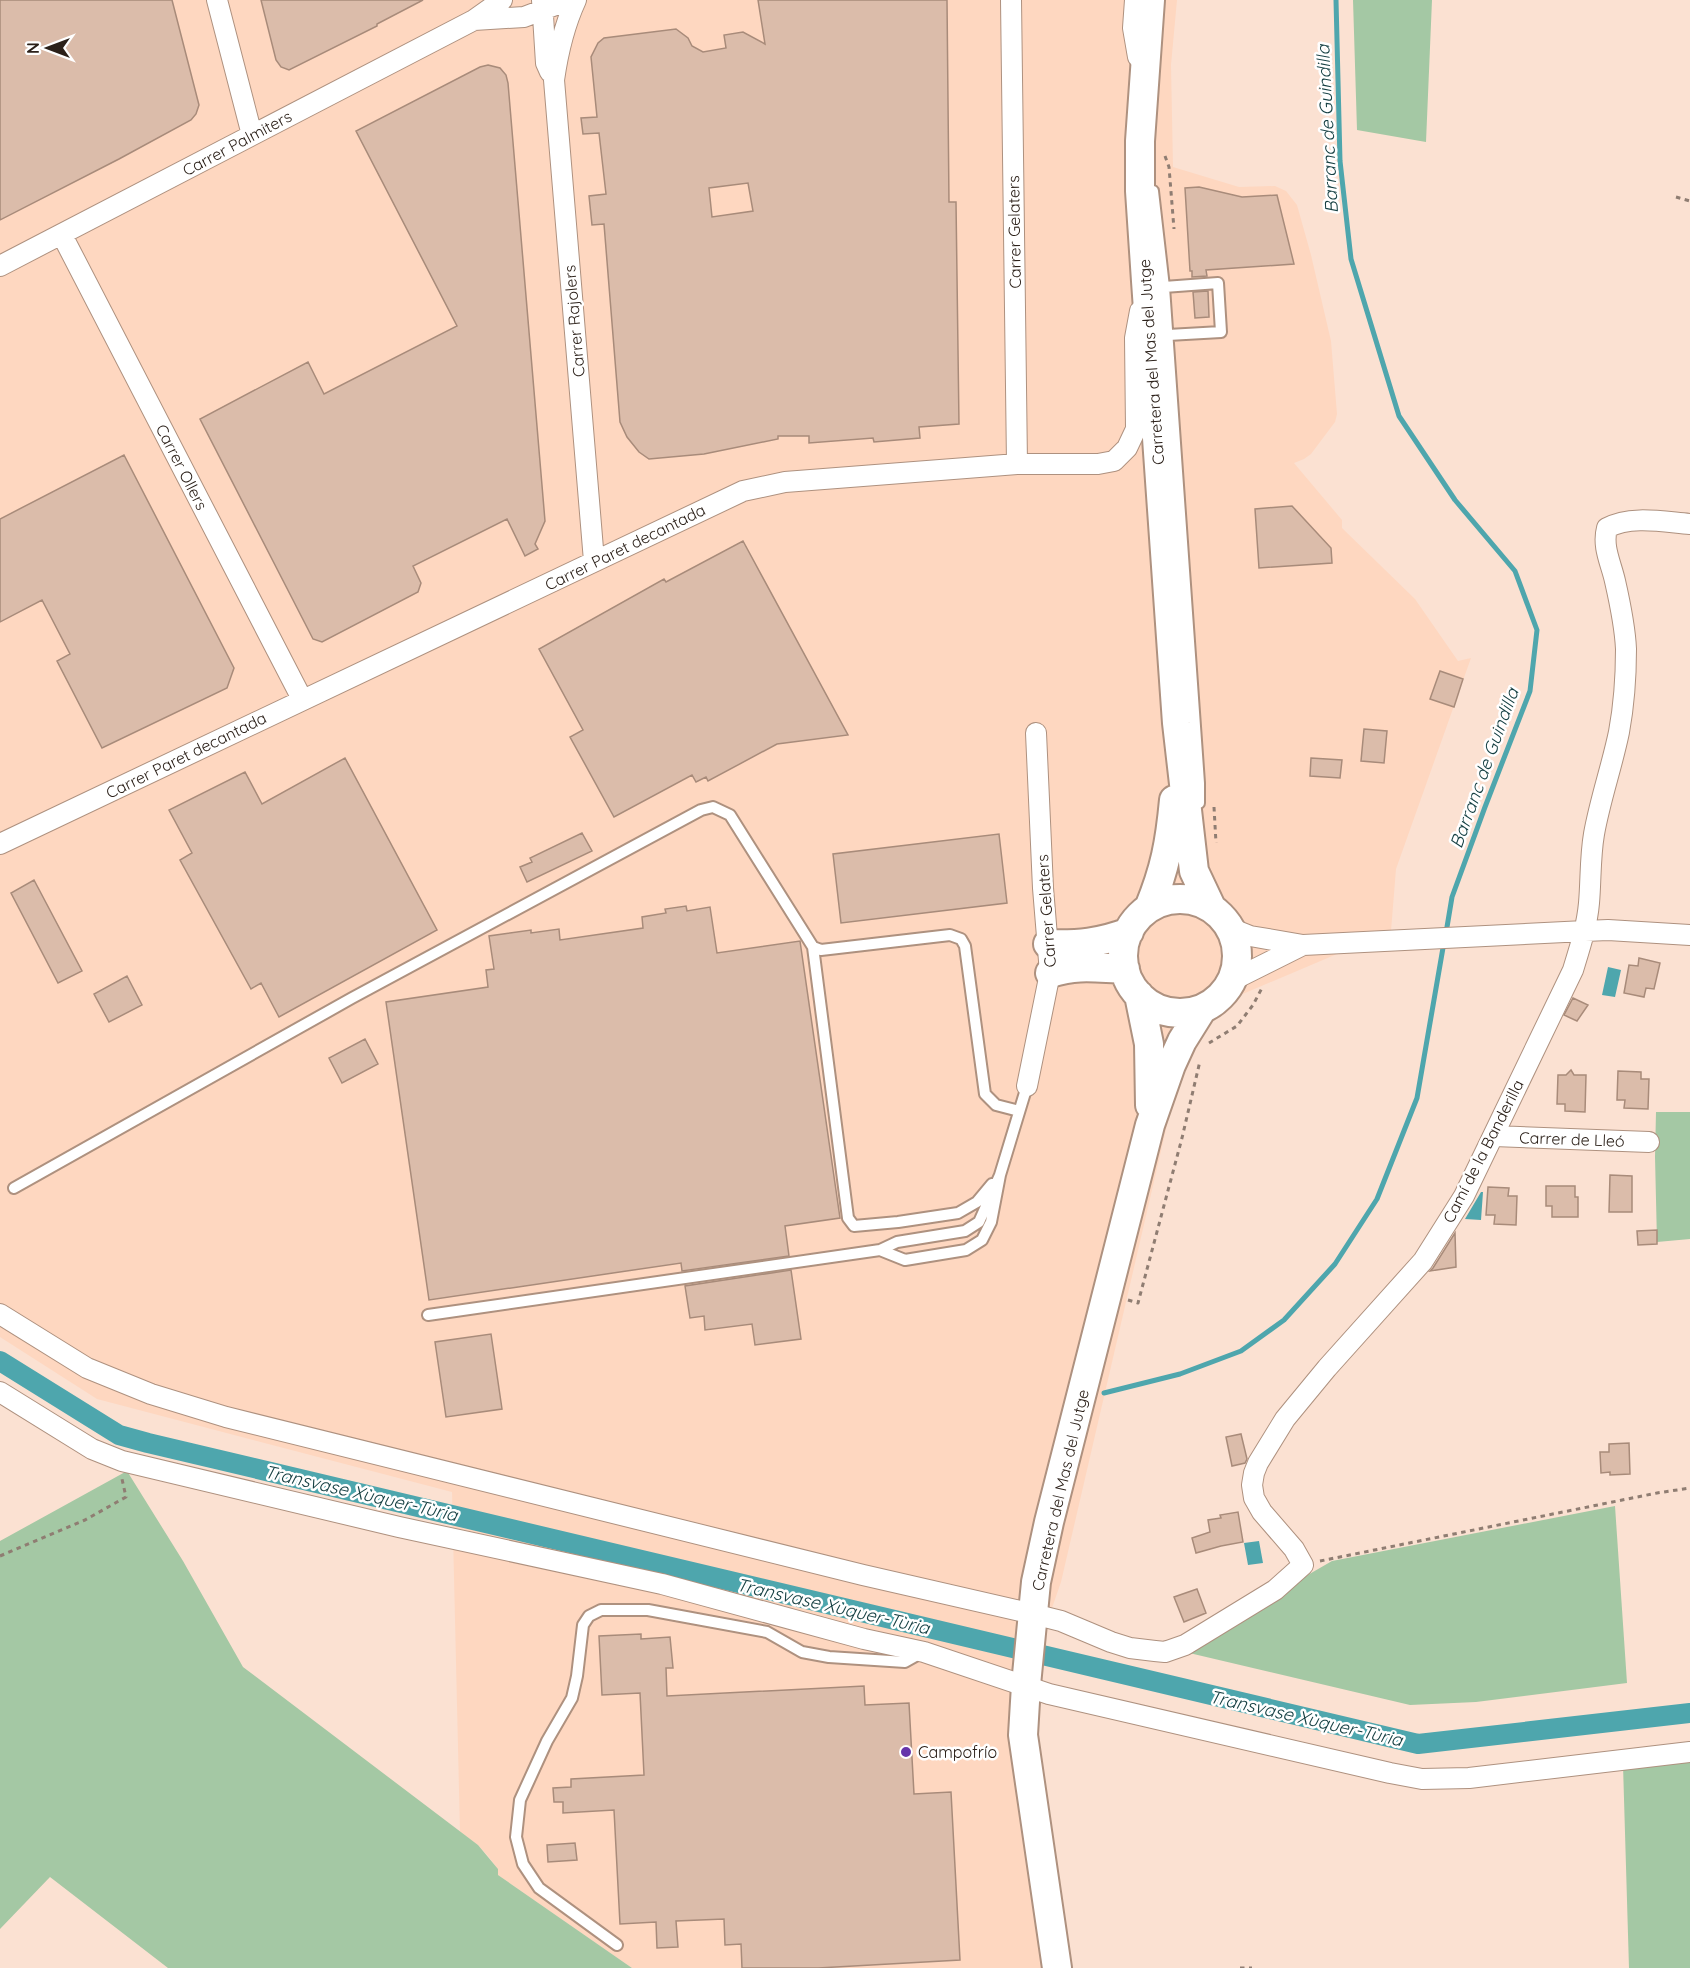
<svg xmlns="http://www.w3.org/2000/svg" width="1690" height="1968" font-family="Quicksand,sans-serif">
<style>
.built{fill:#fed7c0}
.green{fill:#a4c8a4}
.water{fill:#4ea6ad}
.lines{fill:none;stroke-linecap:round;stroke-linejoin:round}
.stream{stroke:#4ea6ad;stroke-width:5}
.canal{stroke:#4ea6ad;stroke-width:20}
.building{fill:#dbbcaa;stroke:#a88b7a;stroke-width:1.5;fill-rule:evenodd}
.lane-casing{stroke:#ae917f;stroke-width:14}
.street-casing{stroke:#ae917f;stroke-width:22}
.secondary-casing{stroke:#ae917f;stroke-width:32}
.path{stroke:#8f7d72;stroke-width:3;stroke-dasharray:4.5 4.5;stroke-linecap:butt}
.lane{stroke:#fff;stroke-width:10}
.street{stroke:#fff;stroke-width:20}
.secondary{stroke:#fff;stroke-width:28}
.poi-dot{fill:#6534ab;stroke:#fff;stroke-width:2}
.labels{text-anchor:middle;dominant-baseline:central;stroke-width:5;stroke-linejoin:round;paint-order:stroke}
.street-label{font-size:16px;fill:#2b2019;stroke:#fff}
.poi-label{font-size:16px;fill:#2b2019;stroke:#fff;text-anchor:start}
.water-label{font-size:18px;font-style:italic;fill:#164043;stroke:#fff}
</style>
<rect width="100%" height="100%" fill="#fbe1d2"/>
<!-- built -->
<path class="built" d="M0,0H1177L1171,65L1173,167L1239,187L1275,186L1286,191L1297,205L1311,255L1331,341L1337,414L1335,422L1311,454L1304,459L1294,463L1342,520V528L1415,599L1458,661L1471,658L1396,869L1391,931L1205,1010L1168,1121L1061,1582L1021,1697L1062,1968H632L498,1875V1869L488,1856L478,1845L460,1832L452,1492L97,1399L0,1337Z"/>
<!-- green -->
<path class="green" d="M1353,0H1432L1426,142L1357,130Z
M1656,1112H1690V1239L1657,1242L1655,1157Z
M127,1471L183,1561L243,1667L478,1845L498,1869V1875L632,1968H168L50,1877L0,1929V1541Z
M1615,1506L1627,1683L1476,1702L1410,1705L1185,1652L1265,1606L1306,1576L1332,1561Z
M1690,1758V1968H1629L1623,1765Z"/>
<!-- water -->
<path class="water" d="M1608,967L1621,970L1615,997L1602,995Z
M1481,1192H1483L1481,1220L1465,1219Z
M1259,1541L1263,1563L1248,1565L1244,1543Z"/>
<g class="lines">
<!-- stream -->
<path class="stream" d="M1336,0L1340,161L1351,259L1399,416L1455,500L1515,571L1537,630L1530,691L1485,807L1452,897L1446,933
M1104,1393L1180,1374L1241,1351L1284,1320L1335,1264L1377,1199L1417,1098L1444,942"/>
<!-- canal -->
<path class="canal" d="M0,1361L119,1435L148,1443L1418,1744L1690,1713"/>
</g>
<!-- building -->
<path class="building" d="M0,0H172L199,105L196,114L191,120L119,159L0,220Z
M261,0H423L377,24V26L289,70L281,67L276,60Z
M758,0H947L949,202H956L959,424L919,427L920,438L874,442L873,438L809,443V436H778V439L704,454L649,459L639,452L627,437L620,422L604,224L592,225L589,196L606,194L599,133L583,134L581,118L597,117L591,57L598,43L604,38L676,29L688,38L692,46L703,52L726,48L724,35L743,32L765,44ZM748,183L753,211L712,217L709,188Z
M488,65L500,68L506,75L508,83L545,521L535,544L538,549L525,556L507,519L413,566L421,583L418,592L322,642L313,639L200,419L308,362L324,394L457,326L356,131L480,67Z
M1199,187L1242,197L1277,195L1294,264L1206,270L1207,276L1192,277V271H1190L1185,188Z
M1208,291L1209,317L1195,318L1193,292Z
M124,455L234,668L227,688L102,748L57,661L70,654L42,600L0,622V519Z
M1292,506L1331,548L1332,563L1259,568L1255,509Z
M743,541L848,735L777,744L708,781L706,777L696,782L692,775L614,817L570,737L583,730L539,649L664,579L666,582Z
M1440,671L1463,679L1454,707L1430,699Z
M1364,729L1387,731L1384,763L1361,761Z
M345,758L437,930L279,1017L261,983L251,989L180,860L192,853L169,810L245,772L262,804Z
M1311,758L1342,760L1340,778L1310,776Z
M582,833L592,851L527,882L520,867L532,862L530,858Z
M999,834L1007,903L841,923L833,854Z
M34,880L82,971L58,983L11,893Z
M686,906L687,911L710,907L717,953L800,941L840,1218L785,1226L789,1256L682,1271L681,1263L429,1300L386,1002L488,987L486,970L494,969L489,936L531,930V933L559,929L560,940L643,928L642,917L666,913L665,909Z
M1639,958L1660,963L1654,989L1646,988L1644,997L1624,993L1629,965L1638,966Z
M127,976L142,1005L109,1022L94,994Z
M1573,998L1588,1005L1577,1021L1564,1015Z
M365,1039L378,1064L342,1083L329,1058Z
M1571,1070L1574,1075H1586L1585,1112L1565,1111V1104H1557L1558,1075H1566Z
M1618,1071L1641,1072V1079H1649L1648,1109L1624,1108L1625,1100H1617Z
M1610,1175L1632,1176V1212H1609Z
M1546,1186H1575V1197H1578V1217H1552V1206H1546Z
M1488,1187L1509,1188L1508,1196H1517L1516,1225L1494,1224L1495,1215H1486Z
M1657,1230V1244L1638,1245L1637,1231Z
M1455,1233L1456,1267L1430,1271L1433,1268Z
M791,1270L801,1339L755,1345L752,1324L705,1330L704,1316L690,1318L685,1286Z
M491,1334L502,1409L446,1417L435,1342Z
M1241,1434L1247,1459L1245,1463L1232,1466L1226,1437Z
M1629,1443L1630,1474L1610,1475V1472L1601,1473L1600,1452H1609V1444Z
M1238,1512L1243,1542L1221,1546L1196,1553L1192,1538L1210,1532L1208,1520L1221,1518L1220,1515Z
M1197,1589L1206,1613L1184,1622L1174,1597Z
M641,1634V1639L670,1637L673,1668H666L667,1696L864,1686L865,1705L909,1703L914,1794L951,1792L960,1960L818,1968H742L741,1944L725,1945L724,1919L676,1921L678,1947L657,1948L656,1922L620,1924L614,1810L563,1813V1802H554L553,1788L571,1787V1779L644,1775L640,1693L602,1695L599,1636Z
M575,1843L577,1860L548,1862L547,1845Z"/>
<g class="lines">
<!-- lane casing -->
<g class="lane-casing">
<path id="lane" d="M1153,191L1164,287L1199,783V803
M1164,287L1218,283L1221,332L1168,335
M813,947L848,1218L854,1226L898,1222L958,1213L977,1202L992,1184
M14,1188L352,998L701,810L713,807L730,815L813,947L821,950L950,935L961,939L965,946L985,1094L996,1105L1019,1111
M880,1250L905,1260L966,1250L982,1240L991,1222L1000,1175L1027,1086
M428,1315L880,1250L897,1242L965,1231L979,1222L1000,1175
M617,1945L539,1888L523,1864L516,1837L520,1800L547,1741L572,1698L577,1676L583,1625L589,1616L601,1610H648L767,1632L802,1652L829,1657L905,1662L921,1653"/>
</g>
<!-- street casing -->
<g class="street-casing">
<path id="street" d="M217,0L252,135
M542,0L546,63L550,72
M576,0C564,26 558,52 554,80L594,561
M1011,0L1017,464
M1135,0L1133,28L1138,57
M474,20L524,17L569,0
M62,235L302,699
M0,266L474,20L502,0
M0,844L743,491L785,482L966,468L1017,464H1098L1114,461L1127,448L1136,429L1135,338L1140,311
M1230,928L1250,936L1303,945L1231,981
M1303,945L1585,931L1608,930L1690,935
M1027,1086L1050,973L1043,888L1036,733
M1494,1136L1649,1142
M0,1314L87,1368L151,1394L226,1417L863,1575L1033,1614L1061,1621L1111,1642L1130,1648L1155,1651L1165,1652L1185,1645L1275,1590L1303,1565L1294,1549L1262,1512L1254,1498L1252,1485L1254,1473L1258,1463L1285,1419L1327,1368L1423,1261L1464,1196L1573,970C1580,947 1587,926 1589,903C1591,880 1590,857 1594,834C1600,800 1612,766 1619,732C1624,705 1626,676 1626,649C1625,627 1620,603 1615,581C1611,563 1602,547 1607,528C1631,515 1664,522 1690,524
M0,1392L92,1449L122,1461L399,1527L662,1584L864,1639L924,1652L1049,1694L1390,1773L1422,1779L1469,1778L1690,1752"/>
</g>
<!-- secondary casing -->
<g class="secondary-casing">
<path id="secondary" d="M1150,0L1140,141V191L1146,281L1177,723L1194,871L1211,907
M1123 956a57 57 0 1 1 114 0a57 57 0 1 1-114 0Z
M1149,908C1165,869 1170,843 1174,800
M1048,944C1078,945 1100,943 1129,932
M1050,973C1080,964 1095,968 1125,969
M1139,995L1149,1044L1150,1105
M1057,1968L1023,1735L1026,1685L1036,1582L1049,1522L1150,1125L1171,1065L1182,1041L1202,1009"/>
</g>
<!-- path -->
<path class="path" d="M1165,156L1169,167L1174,229
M1676,197L1690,201
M1214,807L1216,843
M1209,1043L1237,1026L1253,1005L1262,988
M1128,1300L1138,1303L1182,1138L1200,1061
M0,1556L85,1520L126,1497L122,1479
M1320,1561L1657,1493L1690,1488
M1240,1968H1252"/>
<!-- lane -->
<use href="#lane" class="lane"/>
<!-- street -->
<use href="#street" class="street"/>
<!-- secondary -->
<use href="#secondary" class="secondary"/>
</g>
<!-- markers -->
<circle class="poi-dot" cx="906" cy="1752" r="6"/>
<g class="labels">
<!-- street labels -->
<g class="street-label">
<text transform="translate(237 143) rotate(-28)">Carrer Palmiters</text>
<text transform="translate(1014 232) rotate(-91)">Carrer Gelaters</text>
<text transform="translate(574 321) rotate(-95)">Carrer Rajolers</text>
<text transform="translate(1151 362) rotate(-94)">Carretera del Mas del Jutge</text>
<text transform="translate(182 467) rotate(63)">Carrer Ollers</text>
<text transform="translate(625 547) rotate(-26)">Carrer Paret decantada</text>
<text transform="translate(186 755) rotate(-26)">Carrer Paret decantada</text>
<text transform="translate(1046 911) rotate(-94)">Carrer Gelaters</text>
<text transform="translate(1572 1139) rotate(2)">Carrer de Lleó</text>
<text transform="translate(1483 1151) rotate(-63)">Camí de la Banderilla</text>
<text transform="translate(1060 1490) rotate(-77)">Carretera del Mas del Jutge</text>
</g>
<!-- poi labels -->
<g class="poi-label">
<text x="918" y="1752">Campofrío</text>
</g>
<!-- water labels -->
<g class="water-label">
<text transform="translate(1327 129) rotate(-93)">Barranc de Guindilla</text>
<text transform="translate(1484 768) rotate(-70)">Barranc de Guindilla</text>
<text transform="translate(361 1493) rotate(13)">Transvase Xùquer-Tùria</text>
<text transform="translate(833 1606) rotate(13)">Transvase Xùquer-Tùria</text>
<text transform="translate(1306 1718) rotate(13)">Transvase Xùquer-Tùria</text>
</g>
</g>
<!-- north arrow -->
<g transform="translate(48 48) rotate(270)" stroke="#ffffff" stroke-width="4.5" paint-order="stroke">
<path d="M0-4.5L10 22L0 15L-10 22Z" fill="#2b2019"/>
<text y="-9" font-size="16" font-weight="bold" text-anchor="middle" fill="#2b2019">N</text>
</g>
</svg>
